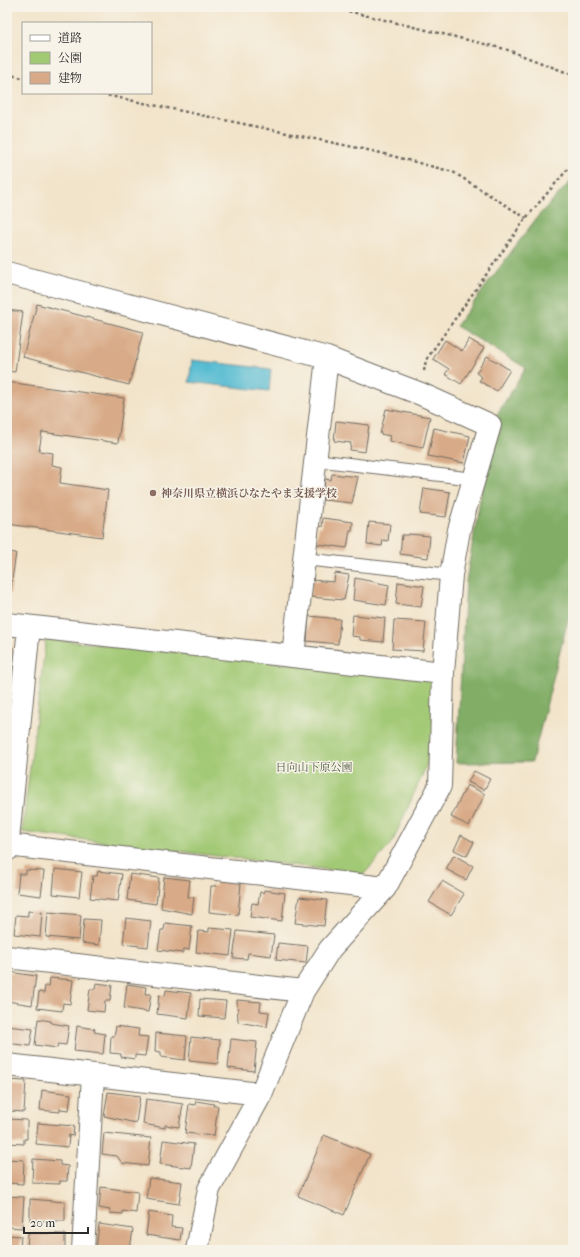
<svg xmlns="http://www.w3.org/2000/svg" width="580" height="1257" font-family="'IM FELL French Canon','Noto Serif JP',serif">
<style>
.green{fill:#a2c974;stroke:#667a50}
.forest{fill:#81ad66;stroke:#566c48}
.water{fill:#54bbd2;stroke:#40737e}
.building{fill:#d8aa87}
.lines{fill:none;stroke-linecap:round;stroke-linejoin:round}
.lane-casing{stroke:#716c63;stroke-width:14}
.street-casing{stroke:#716c63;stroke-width:24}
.path{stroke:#716c63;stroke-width:2.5;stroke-dasharray:3 3;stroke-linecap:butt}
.lane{stroke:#fff;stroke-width:12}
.street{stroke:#fff;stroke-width:22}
.education-dot{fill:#8d6e63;stroke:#f7f3e8;stroke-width:1.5}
.labels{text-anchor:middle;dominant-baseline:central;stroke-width:3;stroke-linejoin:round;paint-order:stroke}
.education-label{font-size:11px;font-weight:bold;fill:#785e54;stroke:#f7f3e8;text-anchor:start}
.park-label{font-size:11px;fill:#4f5a41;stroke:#f7f3e8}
</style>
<rect width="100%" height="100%" fill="#f7f3e8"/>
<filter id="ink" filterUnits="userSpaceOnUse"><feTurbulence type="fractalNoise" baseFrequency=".025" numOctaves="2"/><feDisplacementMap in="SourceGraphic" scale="8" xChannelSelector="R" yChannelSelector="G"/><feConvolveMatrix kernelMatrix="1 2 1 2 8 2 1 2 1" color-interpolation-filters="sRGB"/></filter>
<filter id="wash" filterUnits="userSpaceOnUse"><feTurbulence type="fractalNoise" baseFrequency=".012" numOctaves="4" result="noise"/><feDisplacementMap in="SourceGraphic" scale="16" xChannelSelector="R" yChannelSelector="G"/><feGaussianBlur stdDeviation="0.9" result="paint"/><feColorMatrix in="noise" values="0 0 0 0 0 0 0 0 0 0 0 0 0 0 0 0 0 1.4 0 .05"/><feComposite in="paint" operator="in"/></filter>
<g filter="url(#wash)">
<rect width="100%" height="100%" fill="#f2e4ca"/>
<!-- green -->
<path class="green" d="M46,639L430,678L444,696L439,737L392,843L364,874L22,832Z"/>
<!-- forest -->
<path class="forest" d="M573,179V600L532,762L456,763L466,581L494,419L526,368L456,326L538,216Z"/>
<!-- water -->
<path class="water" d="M192,360L271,369L269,391L189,382Z"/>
<g id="blocks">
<!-- building -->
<path class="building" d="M37,304L143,332L129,385L23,357Z
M7,310L23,312L15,372L7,371Z
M469,339L484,348L461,384L445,374L449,369L433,359L445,340L462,351Z
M487,356L510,370L497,391L479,381L482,377L476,373Z
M7,382L124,398L118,443L42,432L39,451L53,453L52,465L62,467L60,483L108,490L102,537L7,524Z
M386,409L430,417L423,448L389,441L390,436L380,434Z
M336,421L369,425L365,452L350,450L351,443L334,441Z
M434,428L470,436L464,463L428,456Z
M332,474L358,477L352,503L323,500L325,479L331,480Z
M424,488L450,492L446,517L420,514Z
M323,518L353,522L352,530H350L347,548L317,544L319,526L322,527Z
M369,522L390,524L388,541L383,540L382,546L367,544Z
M409,534L430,536L428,558L400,554L402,535H409Z
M7,552L16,553L10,594H7Z
M335,573L349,575L344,600L310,597L312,580L334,582Z
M355,578L389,585L386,605L353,600Z
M398,582L424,586L421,607L396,604Z
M353,615L385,618L383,642L360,640V637L351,636Z
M309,616L340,619L338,644L307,641Z
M394,620L426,622L423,651L392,649Z
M7,638L10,639L9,647H13L11,664H7Z
M474,771L490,779L484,790L468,782Z
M467,785L485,794L469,826L451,817Z
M461,835L474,842L467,856L454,850Z
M454,855L473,866L466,880L446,869Z
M55,869L82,872L79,897L53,894Z
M26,870L44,871L41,896L17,893L19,874H26Z
M98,871L122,874L118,901L90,898L93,876H97Z
M130,874L159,878L156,904L127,900Z
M164,877L190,880L188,897H194L192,914L161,908Z
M217,880L241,883L238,915L209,912L211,886H216Z
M442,881L464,894L451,915L429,902Z
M264,890L285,893L282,921L250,917L252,903L258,904L260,892L264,893Z
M299,897L327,900L324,926L295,923Z
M28,911L42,912L40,937L14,934L16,915L28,916Z
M48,912L81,915L79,940L46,937Z
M126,918L151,921L148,947L123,944Z
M84,919L101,920L99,945L82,943Z
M165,923L192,926L189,950L184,949L183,953L158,950L161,930H164Z
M209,928L233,930L230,956L196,952L198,931L209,932Z
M237,931L274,935L271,956L248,953L247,959L233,958Z
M278,943L308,946L306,963L276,960Z
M9,972L36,976L32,1005L7,1001Z
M50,978L73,980L70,1004L63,1003L62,1011L37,1008L39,992L44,993L45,986H49Z
M96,983L112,985L110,1001H105L104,1012L87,1010L90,989H95Z
M127,984L146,987L145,994H151L148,1012L124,1008Z
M166,990L191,993L188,1018L157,1014L159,995L165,996Z
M200,999L226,1001L224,1018L199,1016Z
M237,1000L261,1002L260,1011L269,1012L267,1027L238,1022Z
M38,1019L51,1021V1023L69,1026L66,1045L58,1044L57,1048L35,1045Z
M7,1026L33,1029L30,1046L7,1043Z
M77,1026L95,1029L94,1032L105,1034L103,1054L74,1051Z
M116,1026L139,1029L138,1036L148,1037L145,1056L135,1055V1059L121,1057V1054L110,1053L111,1036H114Z
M156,1033L187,1036L185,1060L161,1057V1052L155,1051Z
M191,1037L220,1040L218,1064L189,1061Z
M231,1039L257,1042L254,1071L228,1068Z
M7,1080L26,1081L24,1112L9,1111V1108H7Z
M42,1090L71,1094L69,1110L60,1109V1112L40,1110Z
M108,1092L140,1096L136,1123L104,1116Z
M146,1099L183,1104L179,1127L165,1125V1128L143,1124Z
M196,1101L214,1104L213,1106H218L214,1136L185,1133L189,1104L195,1105Z
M7,1119L27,1120V1139H24V1144L7,1143Z
M38,1123L74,1126L73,1136L69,1135L68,1147L36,1144Z
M104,1133L151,1138L148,1166L122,1163L117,1156L102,1154Z
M324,1135L370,1154L344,1215L298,1196Z
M163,1140L194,1144L191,1168L160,1164Z
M7,1159L24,1160L23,1184L7,1183Z
M33,1159L60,1161V1165L68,1166L67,1181H60V1184L32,1183Z
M149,1178L182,1182L179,1204L146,1199Z
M101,1187L138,1192L136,1213L123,1211V1214L110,1213V1210L99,1208Z
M7,1196L24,1197L22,1228L7,1227Z
M30,1199L65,1202V1221H30Z
M149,1212L172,1216L171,1227L182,1228L180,1240L146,1235Z
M99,1224L133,1229L130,1250H96Z
M28,1233L65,1234V1250H27Z
M7,1235L21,1236L20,1250H7Z"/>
</g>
</g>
<g filter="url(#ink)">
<use href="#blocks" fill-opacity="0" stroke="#716c63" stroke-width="1"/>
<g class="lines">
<!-- lane casing -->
<g class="lane-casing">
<path id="lane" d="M315,460L474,479
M304,559L451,575"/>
</g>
<!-- street casing -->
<g class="street-casing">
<path id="street" d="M7,273L327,358L421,394L490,425L459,530L451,575L443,673L440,786L385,888L330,949L303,991L261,1094L209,1189L197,1250
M7,624L443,673
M293,656L327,358
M7,845L385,888
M7,850L29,627
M7,957L303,991
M7,1065L261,1094
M83,1250L93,1075"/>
</g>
<!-- path -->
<path class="path" d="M331,7L505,49L573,75
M7,74L23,78
M96,93L377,152L453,172L526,218
M424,371L426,360L526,218L573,163"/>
<!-- lane -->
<use href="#lane" class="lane"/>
<!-- street -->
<use href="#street" class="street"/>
</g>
</g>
<!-- markers -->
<circle class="education-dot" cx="153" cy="493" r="4"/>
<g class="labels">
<!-- education labels -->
<g class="education-label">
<text x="161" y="493">神奈川県立横浜ひなたやま支援学校</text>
</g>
<!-- park labels -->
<g class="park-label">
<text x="314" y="767">日向山下原公園</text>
</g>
</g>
<!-- margin -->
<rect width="580" height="1257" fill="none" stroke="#f7f3e8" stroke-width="24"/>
<!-- legend -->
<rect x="22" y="22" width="130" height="72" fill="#f7f3e8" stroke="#a5a39c"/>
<rect x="30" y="35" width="20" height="6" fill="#ffffff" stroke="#a5a39c"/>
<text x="58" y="42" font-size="12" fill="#2b2b2b">道路</text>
<rect x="30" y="52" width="20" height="12" fill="#a2c974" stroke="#a5a39c"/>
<text x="58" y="62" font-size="12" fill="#2b2b2b">公園</text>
<rect x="30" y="72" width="20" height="12" fill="#d8aa87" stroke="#a5a39c"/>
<text x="58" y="82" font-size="12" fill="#2b2b2b">建物</text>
<!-- scale -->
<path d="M24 1227v6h64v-6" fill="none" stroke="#2b2b2b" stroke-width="2"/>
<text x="30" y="1227" font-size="12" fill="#2b2b2b" stroke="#f7f3e8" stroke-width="3" paint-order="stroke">20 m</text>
</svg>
